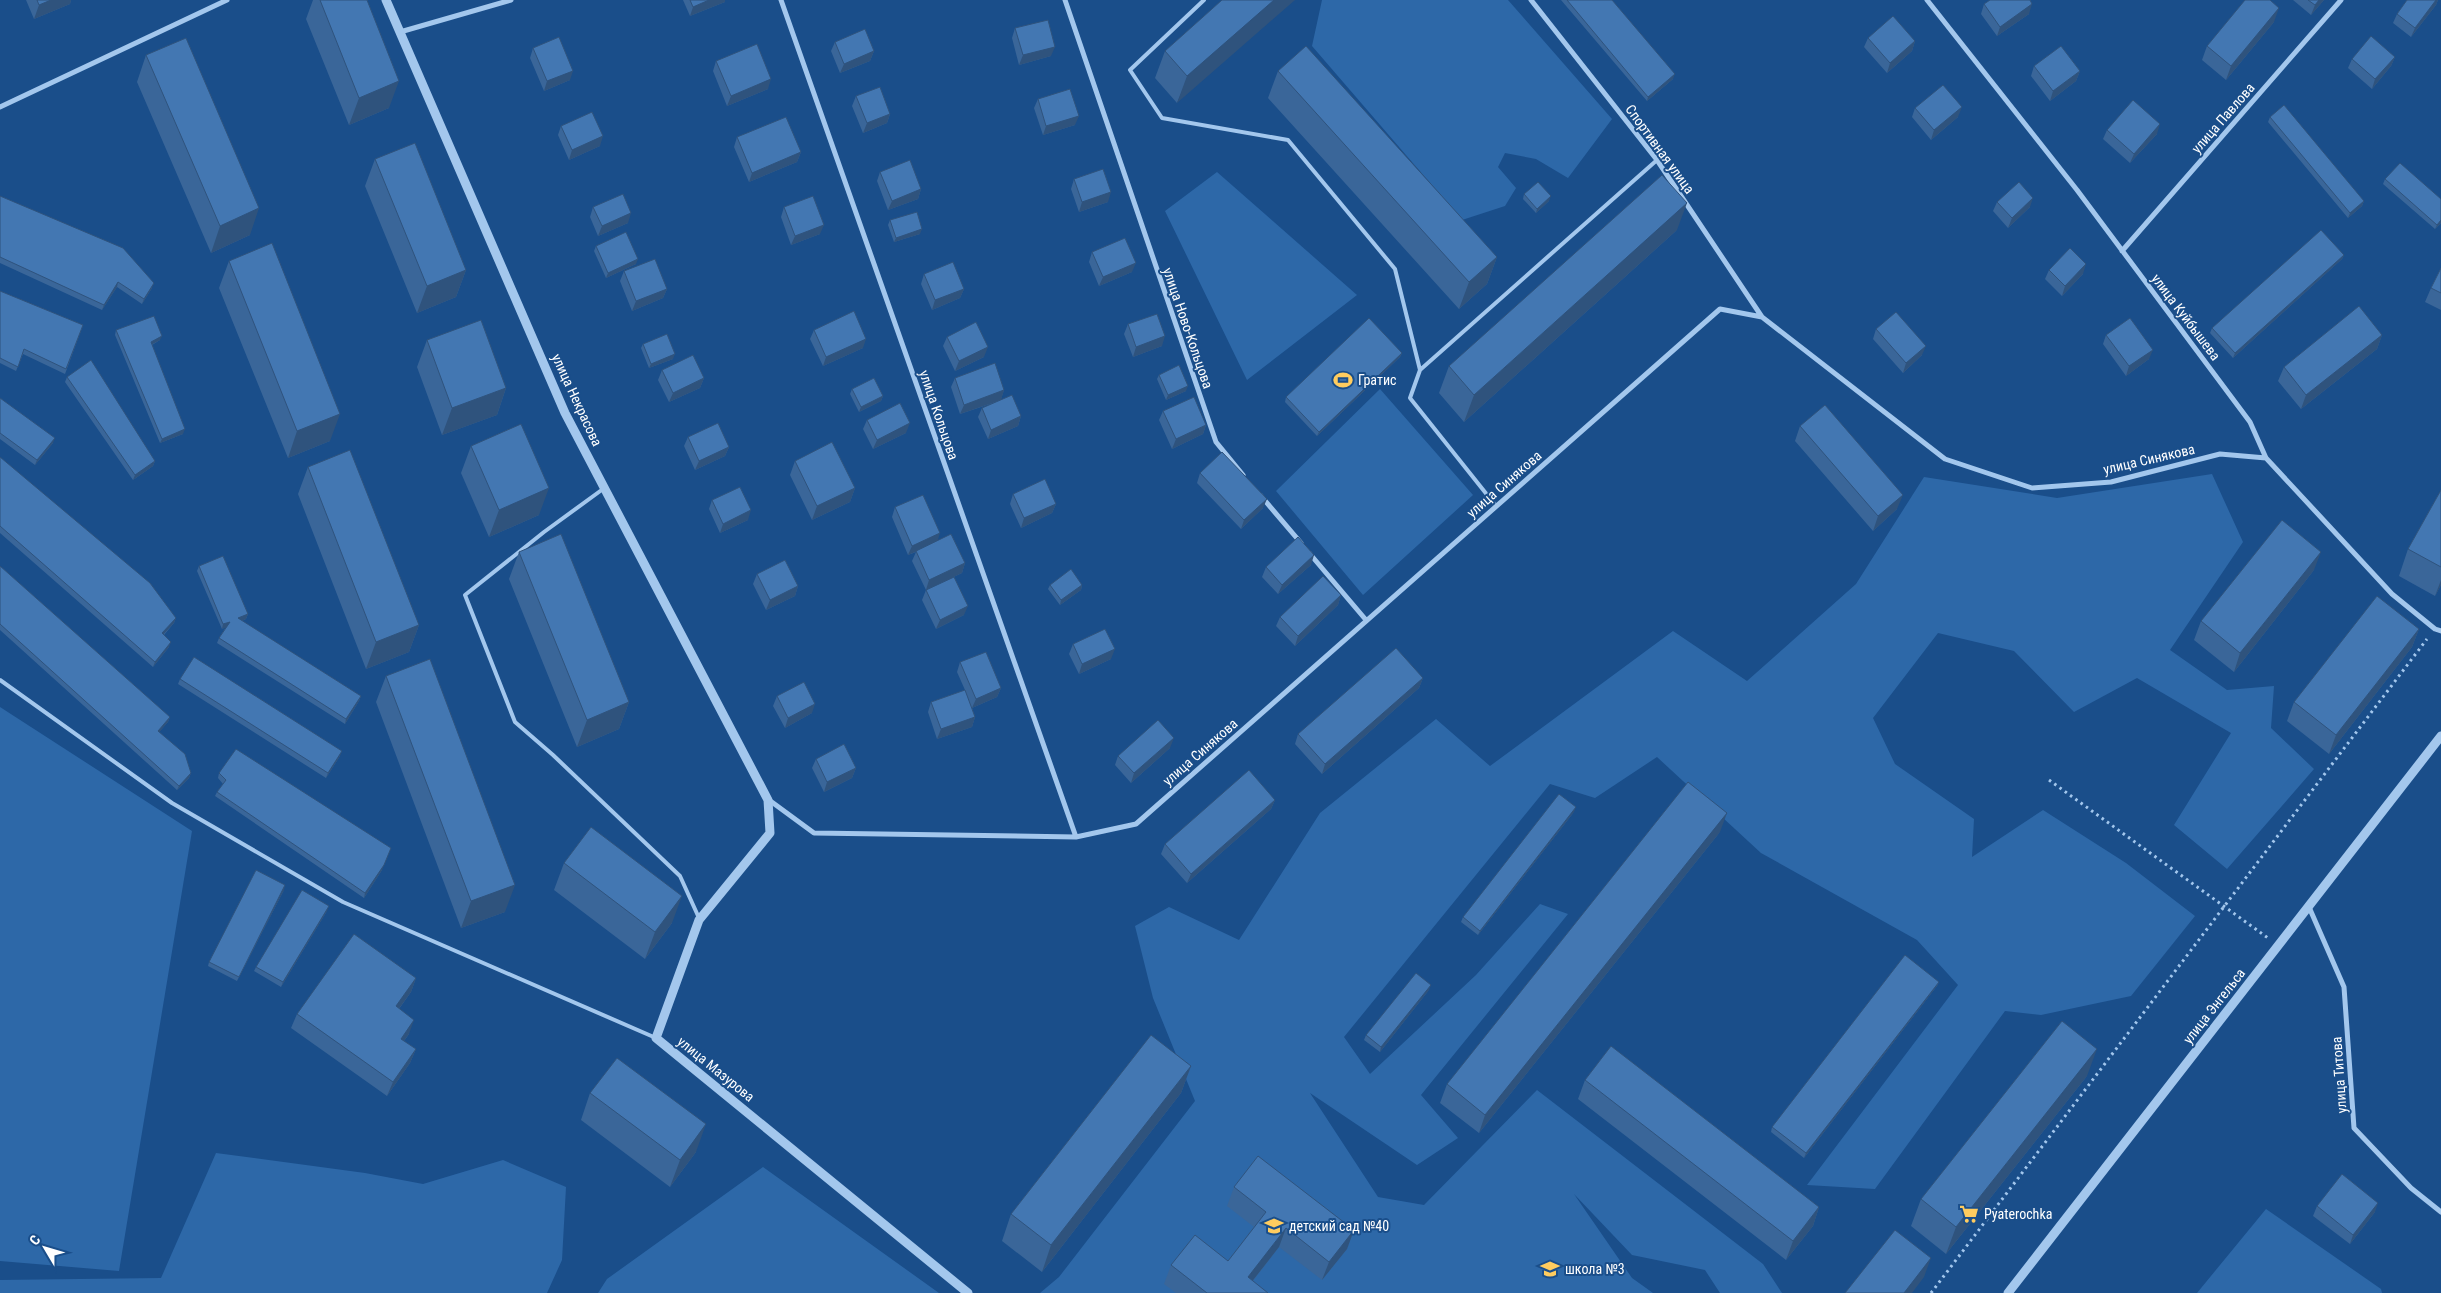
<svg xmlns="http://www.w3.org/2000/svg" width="2441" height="1293" font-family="'Roboto Condensed',sans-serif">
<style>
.green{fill:#2d68a8}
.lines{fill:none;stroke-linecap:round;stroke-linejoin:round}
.path{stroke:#a3c7ed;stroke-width:3;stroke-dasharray:2.5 4;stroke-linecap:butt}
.service{stroke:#a3c7ed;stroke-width:4}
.minor{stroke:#a3c7ed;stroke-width:5}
.tertiary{stroke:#a3c7ed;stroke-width:9}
.wall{fill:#3a6699}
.shaded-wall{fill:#2f537d}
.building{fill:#4377b2;stroke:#2f537d}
.labels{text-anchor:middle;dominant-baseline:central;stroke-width:4;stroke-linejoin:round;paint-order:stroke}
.street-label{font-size:14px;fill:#fff;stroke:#1a4e8a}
.poi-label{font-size:14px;fill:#fff;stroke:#1a4e8a;text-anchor:start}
</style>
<rect width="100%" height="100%" fill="#1a4e8a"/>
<!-- green -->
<path class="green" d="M1322,0H1508L1612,119L1568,178L1536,159L1505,153L1498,167L1516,188L1505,206L1462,220L1312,46Z
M1217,172L1357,295L1247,380L1165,211Z
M1380,389L1473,495L1363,595L1276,491Z
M2212,474L2243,542L2170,650L2227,690L2274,686L2271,728L2314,769L2227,869L2174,825L2231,733L2137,678L2074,712L2014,651L1938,633L1873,718L1895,764L1974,819L1972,857L2043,810L2126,863L2195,916L2131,996L2041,1015L2005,1011L1875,1189L1807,1185L1958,985L1917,940L1761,853L1657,757L1595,798L1550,784L1344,1037L1370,1074L1476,975L1540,904L1568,914L1421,1095L1458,1138L1417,1165L1310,1093L1378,1197L1424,1205L1537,1090L1763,1264L1782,1293H1720L1705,1270L1632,1255L1574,1194L1632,1278L1653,1293H1040L1059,1277L1195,1101L1153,998L1135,926L1169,907L1239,940L1320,813L1436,719L1490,766L1673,631L1747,681L1856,584L1924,477L2057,498Z
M0,707L192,831L119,1271L0,1261Z
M216,1153L365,1173L423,1184L503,1160L566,1187L562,1260L547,1293H0V1280L161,1278Z
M763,1167L939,1293H598L607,1279Z
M2266,1209L2381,1289L2382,1293H2197Z"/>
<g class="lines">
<!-- path -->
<path class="path" d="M2049,780L2268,938
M1931,1293L2427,639"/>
<!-- service -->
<path class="service" d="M1204,0L1130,70L1162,118L1288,140L1395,269L1420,370L1410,398L1496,506
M1420,370L1657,160
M603,489L544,532L465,595L515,722L553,755L680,876L699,918
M0,680L172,803L343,902L656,1038"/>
<!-- minor -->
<path class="minor" d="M781,0L1076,837
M1065,0L1216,442L1243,475
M1531,0L1657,160L1762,317
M1927,0L2077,190L2250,422L2266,458L2392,594L2435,629L2441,631
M400,32L511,0
M0,107L227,0
M2122,251L2341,0
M1261,496L1301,543
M1310,554L1366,620
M769,800L814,833L1076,837L1136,824L1720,309L1762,317L1945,459L2032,488L2111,482L2220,454L2266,458
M2309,907L2344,987L2354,1128L2411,1188L2441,1212"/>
<!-- tertiary -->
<path class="tertiary" d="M386,0L565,413L768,800L770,833L699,920L656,1038L968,1293
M2008,1293L2441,736"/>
</g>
<!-- wall -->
<path class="wall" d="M26,0H71L70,4L34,19Z
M313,0H367L389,108L349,125L306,19Z
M683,0H725V2L690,16Z
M1222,0L1177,103L1155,78L1165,51Z
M1561,0H1612L1673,79L1647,101Z
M2293,0H2324L2311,15Z
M2407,0H2438L2436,5L2411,37L2393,23L2397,14Z
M1984,4L2029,14L1997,36L1981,14Z
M2274,22L2226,80L2202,60L2207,46Z
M1015,28L1051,56L1019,65L1012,38Z
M1868,38L1915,41L1912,51L1887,73L1864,47Z
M835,42L874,51L870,61L840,73L831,51Z
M533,48L570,80L544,91L530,58Z
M146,55L250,235L211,253L137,82Z
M2395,57L2391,66L2372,89L2348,68L2352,59Z
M716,61L768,89L727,106L713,71Z
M2034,66L2080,71L2076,81L2050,101L2031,76Z
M1278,71L1497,257L1487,284L1459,309L1268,98Z
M856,96L890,114L887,123L863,133L852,106Z
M1038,99L1075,125L1043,135L1034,108Z
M1915,108L1958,117L1931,140L1912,117Z
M2270,117L2364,201L2362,206L2348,218L2268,122Z
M561,126L600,146L569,160L558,135Z
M2107,130L2157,134L2130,163L2103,139Z
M737,137L801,152L797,162L749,182L734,147Z
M375,159L466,270L456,297L417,313L365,186Z
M880,172L921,189L918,199L888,210L877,181Z
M1074,179L1108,202L1079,212L1071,189Z
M2385,179L2441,223L2435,229L2383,184Z
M1524,194L1549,201L1536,213L1523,199Z
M0,196L152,288L142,304L117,287L102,310L0,263Z
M1997,202L2030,207L2008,228L1993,211Z
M593,207L628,223L598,236L590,217Z
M784,207L820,234L791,245L781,217Z
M890,220L920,234L894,242L888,225Z
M1677,230L1464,422L1439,393L1449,366Z
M596,246L636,264L606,278L594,251Z
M1092,252L1132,272L1099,286L1089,262Z
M2344,255L2342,259L2233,358L2210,333L2212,328Z
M229,261L330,441L288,458L219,288Z
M2441,268V310L2425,302L2431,288Z
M2049,270L2083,274L2062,296L2045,279Z
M624,271L667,289L663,298L632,311L620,281Z
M924,274L964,289L960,298L932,310L921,284Z
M0,291L83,325L65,374L23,354L16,371L0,363Z
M1128,324L1162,346L1133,357L1124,334Z
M1876,329L1922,355L1903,373L1873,339Z
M116,330L160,340L152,345L183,434L160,443L115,335Z
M814,330L863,348L823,366L810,339Z
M2106,335L2149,359L2126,376L2103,344Z
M2382,335L2377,349L2301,409L2278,381L2284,367Z
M947,337L984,357L955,371L943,346Z
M427,340L506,388L497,415L442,435L417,367Z
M643,344L673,359L649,368L641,348Z
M1402,353L1400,357L1317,436L1285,402L1286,397Z
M662,370L704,378L700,388L669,402L658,380Z
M1159,375L1186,391L1166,400L1157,379Z
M67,377L155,461L153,466L133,480L65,382Z
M955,378L1004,390L1001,399L1021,416L1018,426L988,439L978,417L982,408L993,403L960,414L951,387Z
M852,389L883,396L881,401L859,412L850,394Z
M0,398L53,443L35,465L0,439Z
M1163,411L1206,425L1203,434L1172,449L1159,420Z
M867,420L906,433L873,449L863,429Z
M1800,426L1897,509L1873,531L1795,441Z
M688,437L729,447L725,456L695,470L684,446Z
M471,446L539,515L489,537L461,473Z
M0,457L176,618L174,623L164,635L169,647L153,667L0,533Z
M795,461L855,488L850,502L812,520L790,475Z
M308,467L419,625L409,652L366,669L298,494Z
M1200,473L1263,508L1241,529L1197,483Z
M2441,490V585L2435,596L2399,576L2408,549Z
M1013,494L1056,504L1052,513L1021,528L1010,504Z
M712,500L748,520L720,533L709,509Z
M895,507L965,563L962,573L926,590L912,561L916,552L908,555L892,517Z
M519,552L629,702L619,729L577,747L509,579Z
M1311,565L1278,594L1262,577L1266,567Z
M0,566L170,717L168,722L159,732L191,773L189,778L177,790L0,630Z
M199,566L248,614L246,619L242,621L361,696L359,701L345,724L217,643L219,638L226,627L222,629L197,571Z
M2314,570L2234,672L2194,640L2201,621Z
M757,574L798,586L795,596L766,610L753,584Z
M1050,585H1082L1081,590L1060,605L1048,589Z
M926,590L964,615L936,629L922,600Z
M1341,595L1338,605L1295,646L1276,626L1280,617Z
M2419,629L2412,647L2329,754L2287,721L2294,702Z
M1073,644L1111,659L1079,674L1069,654Z
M960,662L1001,688L997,697L972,708L975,717L972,727L937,739L928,712L931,702L965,690L957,672Z
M386,676L505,912L461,928L376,702Z
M1423,678L1419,688L1322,774L1295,744L1298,734Z
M180,679L340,756L326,778L178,684Z
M777,696L812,713L785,728L773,706Z
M1170,748L1131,783L1115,765L1118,756Z
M816,759L856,768L852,778L824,792L812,768Z
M219,773L382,870L364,898L215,796L217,792L223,784L218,778Z
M1275,800L1271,809L1187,883L1161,854L1165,844Z
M1574,812L1478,935L1461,922L1463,917Z
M1720,832L1479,1133L1440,1103L1447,1084Z
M564,863L672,923L645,959L554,890Z
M284,890L237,981L208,966L209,962Z
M327,911L281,987L254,971L256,967Z
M416,978L411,992L399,1009L409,1034L404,1041L416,1049L410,1063L387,1096L291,1028L297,1014Z
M1939,982L1937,986L1804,1158L1771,1132L1772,1127Z
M1429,990L1380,1052L1364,1040L1366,1035Z
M1191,1066L1181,1093L1042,1272L1002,1241L1011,1214Z
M2087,1076L1946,1254L1911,1226L1921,1199Z
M1585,1080L1819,1207L1813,1226L1786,1260L1578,1099Z
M590,1093L696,1152L670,1187L581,1120Z
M1234,1187L1354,1230L1347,1249L1322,1280L1279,1247L1253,1281L1268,1293H1176L1164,1284L1171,1265L1228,1261L1254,1227L1227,1206Z
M2317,1206L2375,1212L2350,1244L2313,1216Z"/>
<!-- shaded-wall -->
<path class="shaded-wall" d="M51,0H71L70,4L34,19L39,5Z
M709,0H725V2L690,16L693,7Z
M1274,0H1295L1177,103L1187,76Z
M2319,0H2324L2311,15L2315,5Z
M2436,0H2438L2436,5L2411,37L2415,28Z
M2032,4L2029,14L1997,36L2000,27Z
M2279,8L2274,22L2226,80L2231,66Z
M1915,41L1912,51L1887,73L1890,63Z
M1055,47L1051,56L1019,65L1023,55Z
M874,51L870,61L840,73L844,64Z
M2395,57L2391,66L2372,89L2375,79Z
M573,71L570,80L544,91L547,81Z
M2080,71L2076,81L2050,101L2053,91Z
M1675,74L1673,79L1647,101L1648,97Z
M771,79L768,89L727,106L731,96Z
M399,81L389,108L349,125L359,98Z
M1962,107L1958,117L1931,140L1934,130Z
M890,114L887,123L863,133L867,123Z
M1079,116L1075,125L1043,135L1046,126Z
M2160,124L2157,134L2130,163L2134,154Z
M603,136L600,146L569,160L572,150Z
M801,152L797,162L749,182L752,173Z
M921,189L918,199L888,210L892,201Z
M1111,192L1108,202L1079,212L1082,202Z
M1551,196L1549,201L1536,213L1537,209Z
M2033,198L2030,207L2008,228L2012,218Z
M2364,201L2362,206L2348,218L2350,213Z
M1687,203L1677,230L1464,422L1474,395Z
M259,208L250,235L211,253L220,226Z
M631,213L628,223L598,236L602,226Z
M2441,220V223L2435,229L2437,225Z
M824,225L820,234L791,245L795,236Z
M922,229L920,234L894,242L896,238Z
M2344,255L2342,259L2233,358L2235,353Z
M1497,257L1487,284L1459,309L1469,282Z
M638,259L636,264L606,278L608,273Z
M1136,263L1132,272L1099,286L1103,277Z
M2086,264L2083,274L2062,296L2065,286Z
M466,270L456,297L417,313L427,286Z
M118,282L117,287L102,310L104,305Z
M154,283L152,288L142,304L144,299Z
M667,289L663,298L632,311L636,301Z
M964,289L960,298L932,310L935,300Z
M2382,335L2377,349L2301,409L2306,395Z
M162,336L160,340L149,346L151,342Z
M1165,336L1162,346L1133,357L1136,347Z
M866,339L863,348L823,366L826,357Z
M1926,346L1922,355L1903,373L1906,363Z
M988,347L984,357L955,371L959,361Z
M2153,350L2149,359L2126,376L2129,366Z
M1402,353L1400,357L1317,436L1319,432Z
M675,354L673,359L649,368L651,364Z
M704,378L700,388L669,402L673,393Z
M1188,386L1186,391L1166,400L1168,395Z
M506,388L497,415L442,435L452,408Z
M1004,390L1001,400L960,414L964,405Z
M883,396L881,401L859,412L861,407Z
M340,414L330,441L288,458L297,431Z
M1021,416L1018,426L988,439L991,430Z
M910,423L906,433L873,449L877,440Z
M1206,425L1203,434L1172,449L1176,439Z
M185,429L183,434L160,443L162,439Z
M55,438L53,443L35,465L37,460Z
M729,447L725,456L695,470L699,461Z
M155,461L153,466L133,480L135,475Z
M549,488L539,515L489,537L499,510Z
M855,488L850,502L812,520L817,506Z
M1903,495L1897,509L1873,531L1878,516Z
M1267,499L1263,508L1241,529L1244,520Z
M1056,504L1052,513L1021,528L1024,518Z
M751,510L748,520L720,533L723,524Z
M940,533L937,543L908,555L912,546Z
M2321,552L2314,570L2234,672L2240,653Z
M1314,555L1311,565L1278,594L1282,585Z
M965,563L962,573L926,590L929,580Z
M2441,580V585L2435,596Z
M1082,585L1081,590L1060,605L1061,600Z
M798,586L795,596L766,610L770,600Z
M1341,595L1338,605L1295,646L1298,636Z
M968,606L964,615L936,629L940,620Z
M248,614L246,619L237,623L238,618Z
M176,618L174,623L160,638L162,633Z
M230,622L228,627L222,629L223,624Z
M419,625L409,652L366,669L376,642Z
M2419,629L2412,647L2329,754L2336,735Z
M171,642L169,647L153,667L155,662Z
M1115,649L1111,659L1079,674L1082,664Z
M1423,678L1419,688L1322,774L1325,764Z
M1001,688L997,697L972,708L976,699Z
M361,696L359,701L345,724L346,719Z
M629,702L619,729L577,747L587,720Z
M815,704L812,713L785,728L788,718Z
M170,717L168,722L156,736L158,731Z
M975,717L972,727L937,739L941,729Z
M1174,738L1170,748L1131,783L1134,773Z
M342,751L340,756L326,778L328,773Z
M856,768L852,778L824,792L827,782Z
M191,773L189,778L177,790L179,786Z
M1275,800L1271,809L1187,883L1191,874Z
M1576,807L1574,812L1478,935L1480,931Z
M1727,813L1720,832L1479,1133L1485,1115Z
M391,848L382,870L364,898L365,893Z
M285,885L284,890L237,981Z
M515,885L505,912L461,928L471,901Z
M682,896L672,923L645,959L655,932Z
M329,906L327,911L281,987L283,982Z
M416,978L411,992L390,1021L396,1006Z
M1939,982L1937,986L1804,1158L1806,1153Z
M1431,985L1429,990L1380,1052L1381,1047Z
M414,1020L409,1034L395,1053L401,1039Z
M416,1049L410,1063L387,1096L393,1082Z
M2097,1049L2087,1076L1946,1254L1956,1227Z
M1191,1066L1181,1093L1042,1272L1051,1245Z
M706,1124L696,1152L670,1187L680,1160Z
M2378,1203L2375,1212L2350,1244L2353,1235Z
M1819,1207L1813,1226L1786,1260L1793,1241Z
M1286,1228L1279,1247L1243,1293L1248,1277Z
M1354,1230L1347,1249L1322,1280L1329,1262Z
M1931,1258L1924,1277L1912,1293H1904Z"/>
<!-- building -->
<path class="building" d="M37,0H51L39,5Z
M320,0H367L399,81L359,98Z
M690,0H709L693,7Z
M1222,0H1274L1187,76L1165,51Z
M1567,0H1612L1675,74L1648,97Z
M1990,0H2030L2032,4L2000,27L1984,4Z
M2245,0H2270L2279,8L2231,66L2207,46Z
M2308,0H2319L2315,5Z
M2407,0H2436L2415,28L2397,14Z
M1893,16L1915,41L1890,63L1868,38Z
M1048,20L1055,47L1023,55L1015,28Z
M865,29L874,51L844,64L835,42Z
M2371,36L2395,57L2375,79L2352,59Z
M559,37L573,71L547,81L533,48Z
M186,38L259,208L220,226L146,55Z
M757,44L771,79L731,96L716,61Z
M1306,46L1497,257L1469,282L1278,71Z
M2061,46L2080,71L2053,91L2034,66Z
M1943,85L1962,107L1934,130L1915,108Z
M880,87L890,114L867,123L856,96Z
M1070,89L1079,116L1046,126L1038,99Z
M2133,100L2160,124L2134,154L2107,130Z
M2284,105L2364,201L2350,213L2270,117Z
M592,112L603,136L572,150L561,126Z
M786,117L801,152L752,173L737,137Z
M415,143L466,270L427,286L375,159Z
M910,160L921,189L892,201L880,172Z
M2400,163L2441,199V220L2437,225L2385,179Z
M1103,169L1111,192L1082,202L1074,179Z
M1662,175L1687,203L1474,395L1449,366Z
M1538,182L1551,196L1537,209L1524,194Z
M2019,182L2033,198L2012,218L1997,202Z
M623,194L631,213L602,226L593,207Z
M0,196L123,248L154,283L144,299L118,282L104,305L0,257Z
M813,196L824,225L795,236L784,207Z
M917,212L922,229L896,238L890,220Z
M2321,230L2344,255L2235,353L2212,328Z
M626,232L638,259L608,273L596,246Z
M1125,238L1136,263L1103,277L1092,252Z
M272,243L340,414L297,431L229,261Z
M2070,248L2086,264L2065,286L2049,270Z
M655,259L667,289L636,301L624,271Z
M953,262L964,289L935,300L924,274Z
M2441,268V293L2431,288Z
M0,291L83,325L66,369L24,349L18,367L0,358Z
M2359,306L2382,335L2306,395L2284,367Z
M854,311L866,339L826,357L814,330Z
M1896,312L1926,346L1906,363L1876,329Z
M1157,314L1165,336L1136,347L1128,324Z
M154,316L162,336L151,342L185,429L162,439L116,330Z
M1369,318L1402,353L1319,432L1286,397Z
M2130,318L2153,350L2129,366L2106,335Z
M481,320L506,388L452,408L427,340Z
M976,322L988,347L959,361L947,337Z
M667,334L675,354L651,364L643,344Z
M693,355L704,378L673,393L662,370Z
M91,360L155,461L135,475L67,377Z
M995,363L1004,390L964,405L955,378Z
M1179,365L1188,386L1168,395L1159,375Z
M874,378L883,396L861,407L852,389Z
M1012,395L1021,416L991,430L982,408Z
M1194,397L1206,425L1176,439L1163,411Z
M0,398L55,438L37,460L0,433Z
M900,403L910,423L877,440L867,420Z
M1825,405L1903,495L1878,516L1800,426Z
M718,423L729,447L699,461L688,437Z
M521,424L549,488L499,510L471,446Z
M832,442L855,488L817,506L795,461Z
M350,450L419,625L376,642L308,467Z
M1222,452L1267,499L1244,520L1200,473Z
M0,457L150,583L176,618L162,633L171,642L155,662L0,526Z
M1045,479L1056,504L1024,518L1013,494Z
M740,487L751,510L723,524L712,500Z
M2441,490V567L2408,549Z
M923,495L940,533L912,546L895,507Z
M2282,520L2321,552L2240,653L2201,621Z
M561,534L629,702L587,720L519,552Z
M951,534L965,563L929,580L916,551Z
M1298,537L1314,555L1282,585L1266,567Z
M223,556L248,614L238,618L361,696L346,719L219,638L230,622L223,624L199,566Z
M785,560L798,586L770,600L757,574Z
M0,566L170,717L158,731L185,754L191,773L179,786L0,624Z
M1071,569L1082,585L1061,600L1050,585Z
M1323,576L1341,595L1298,636L1280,617Z
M954,577L968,606L940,620L926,590Z
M2377,596L2419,629L2336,735L2294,702Z
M1105,629L1115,649L1082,664L1073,644Z
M1396,648L1423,678L1325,764L1298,734Z
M986,652L1001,688L976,699L960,662Z
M194,657L342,751L328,773L180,679Z
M430,659L515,885L471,901L386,676Z
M804,682L815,704L788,718L777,696Z
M965,690L975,717L941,729L931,702Z
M1158,720L1174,738L1134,773L1118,756Z
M844,744L856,768L827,782L816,759Z
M236,749L391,848L384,865L365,893L217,792L226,780L219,773Z
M1249,770L1275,800L1191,874L1165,844Z
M1688,782L1727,813L1485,1115L1447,1084Z
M1559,794L1576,807L1480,931L1463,917Z
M591,827L682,896L655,932L564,863Z
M256,870L285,885L239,977L209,962Z
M302,890L329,906L283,982L256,967Z
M354,934L416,978L396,1006L414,1020L401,1039L416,1049L393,1082L297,1014Z
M1905,955L1939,982L1806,1153L1772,1127Z
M1416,973L1431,985L1381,1047L1366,1035Z
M2062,1021L2097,1049L1956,1227L1921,1199Z
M1151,1035L1191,1066L1051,1245L1011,1214Z
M1611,1046L1819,1207L1793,1241L1585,1080Z
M617,1058L706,1124L680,1160L590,1093Z
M1258,1156L1354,1230L1329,1262L1286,1228L1248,1277L1268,1293H1207L1171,1265L1195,1235L1228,1261L1266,1212L1234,1187Z
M2342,1174L2378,1203L2353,1235L2317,1206Z
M1895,1230L1931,1258L1904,1293H1845Z"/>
<!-- icons -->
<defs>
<g id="stadium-bare" transform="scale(1.5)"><path d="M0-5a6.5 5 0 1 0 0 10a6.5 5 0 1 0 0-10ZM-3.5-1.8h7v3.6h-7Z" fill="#ffcc5f" stroke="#1a4e8a" stroke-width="2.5" paint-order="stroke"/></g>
<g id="supermarket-bare" transform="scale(1.5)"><path d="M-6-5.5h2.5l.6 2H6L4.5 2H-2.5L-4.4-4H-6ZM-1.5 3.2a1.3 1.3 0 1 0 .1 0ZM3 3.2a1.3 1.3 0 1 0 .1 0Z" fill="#ffcc5f" stroke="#1a4e8a" stroke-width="2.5" paint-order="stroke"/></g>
<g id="school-bare" transform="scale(1.5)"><path d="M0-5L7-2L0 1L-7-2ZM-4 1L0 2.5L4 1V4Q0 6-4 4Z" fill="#ffcc5f" stroke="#1a4e8a" stroke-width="2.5" paint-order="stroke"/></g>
</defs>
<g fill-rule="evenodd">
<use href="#stadium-bare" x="1343" y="380"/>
<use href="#supermarket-bare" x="1969" y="1214"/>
<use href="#school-bare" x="1274" y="1226"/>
<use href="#school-bare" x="1550" y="1269"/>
</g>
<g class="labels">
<!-- street labels -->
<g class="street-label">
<text transform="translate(2223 118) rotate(-49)">улица Павлова</text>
<text transform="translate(1660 149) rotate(54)">Спортивная улица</text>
<text transform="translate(2186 317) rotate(53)">улица Куйбышева</text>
<text transform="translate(1188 328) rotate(71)">улица Ново-Кольцова</text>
<text transform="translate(577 400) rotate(65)">улица Некрасова</text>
<text transform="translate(939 415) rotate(71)">улица Кольцова</text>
<text transform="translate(2149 459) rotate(-13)">улица Синякова</text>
<text transform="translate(1504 484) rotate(-41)">улица Синякова</text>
<text transform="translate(1200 752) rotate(-41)">улица Синякова</text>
<text transform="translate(2214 1006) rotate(-52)">улица Энгельса</text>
<text transform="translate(716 1069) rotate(39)">улица Мазурова</text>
<text transform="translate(2339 1075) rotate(-94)">улица Титова</text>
</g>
<!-- poi labels -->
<g class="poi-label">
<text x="1358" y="380">Гратис</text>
<text x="1984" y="1214">Pyaterochka</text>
<text x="1289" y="1226">детский сад №40</text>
<text x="1565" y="1269">школа №3</text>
</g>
</g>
<!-- north arrow -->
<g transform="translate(45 1248) rotate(308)" stroke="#1a4e8a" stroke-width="4" paint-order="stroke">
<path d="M0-4L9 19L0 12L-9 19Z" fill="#ffffff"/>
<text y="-8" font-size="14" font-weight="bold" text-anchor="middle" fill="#ffffff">С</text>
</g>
</svg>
